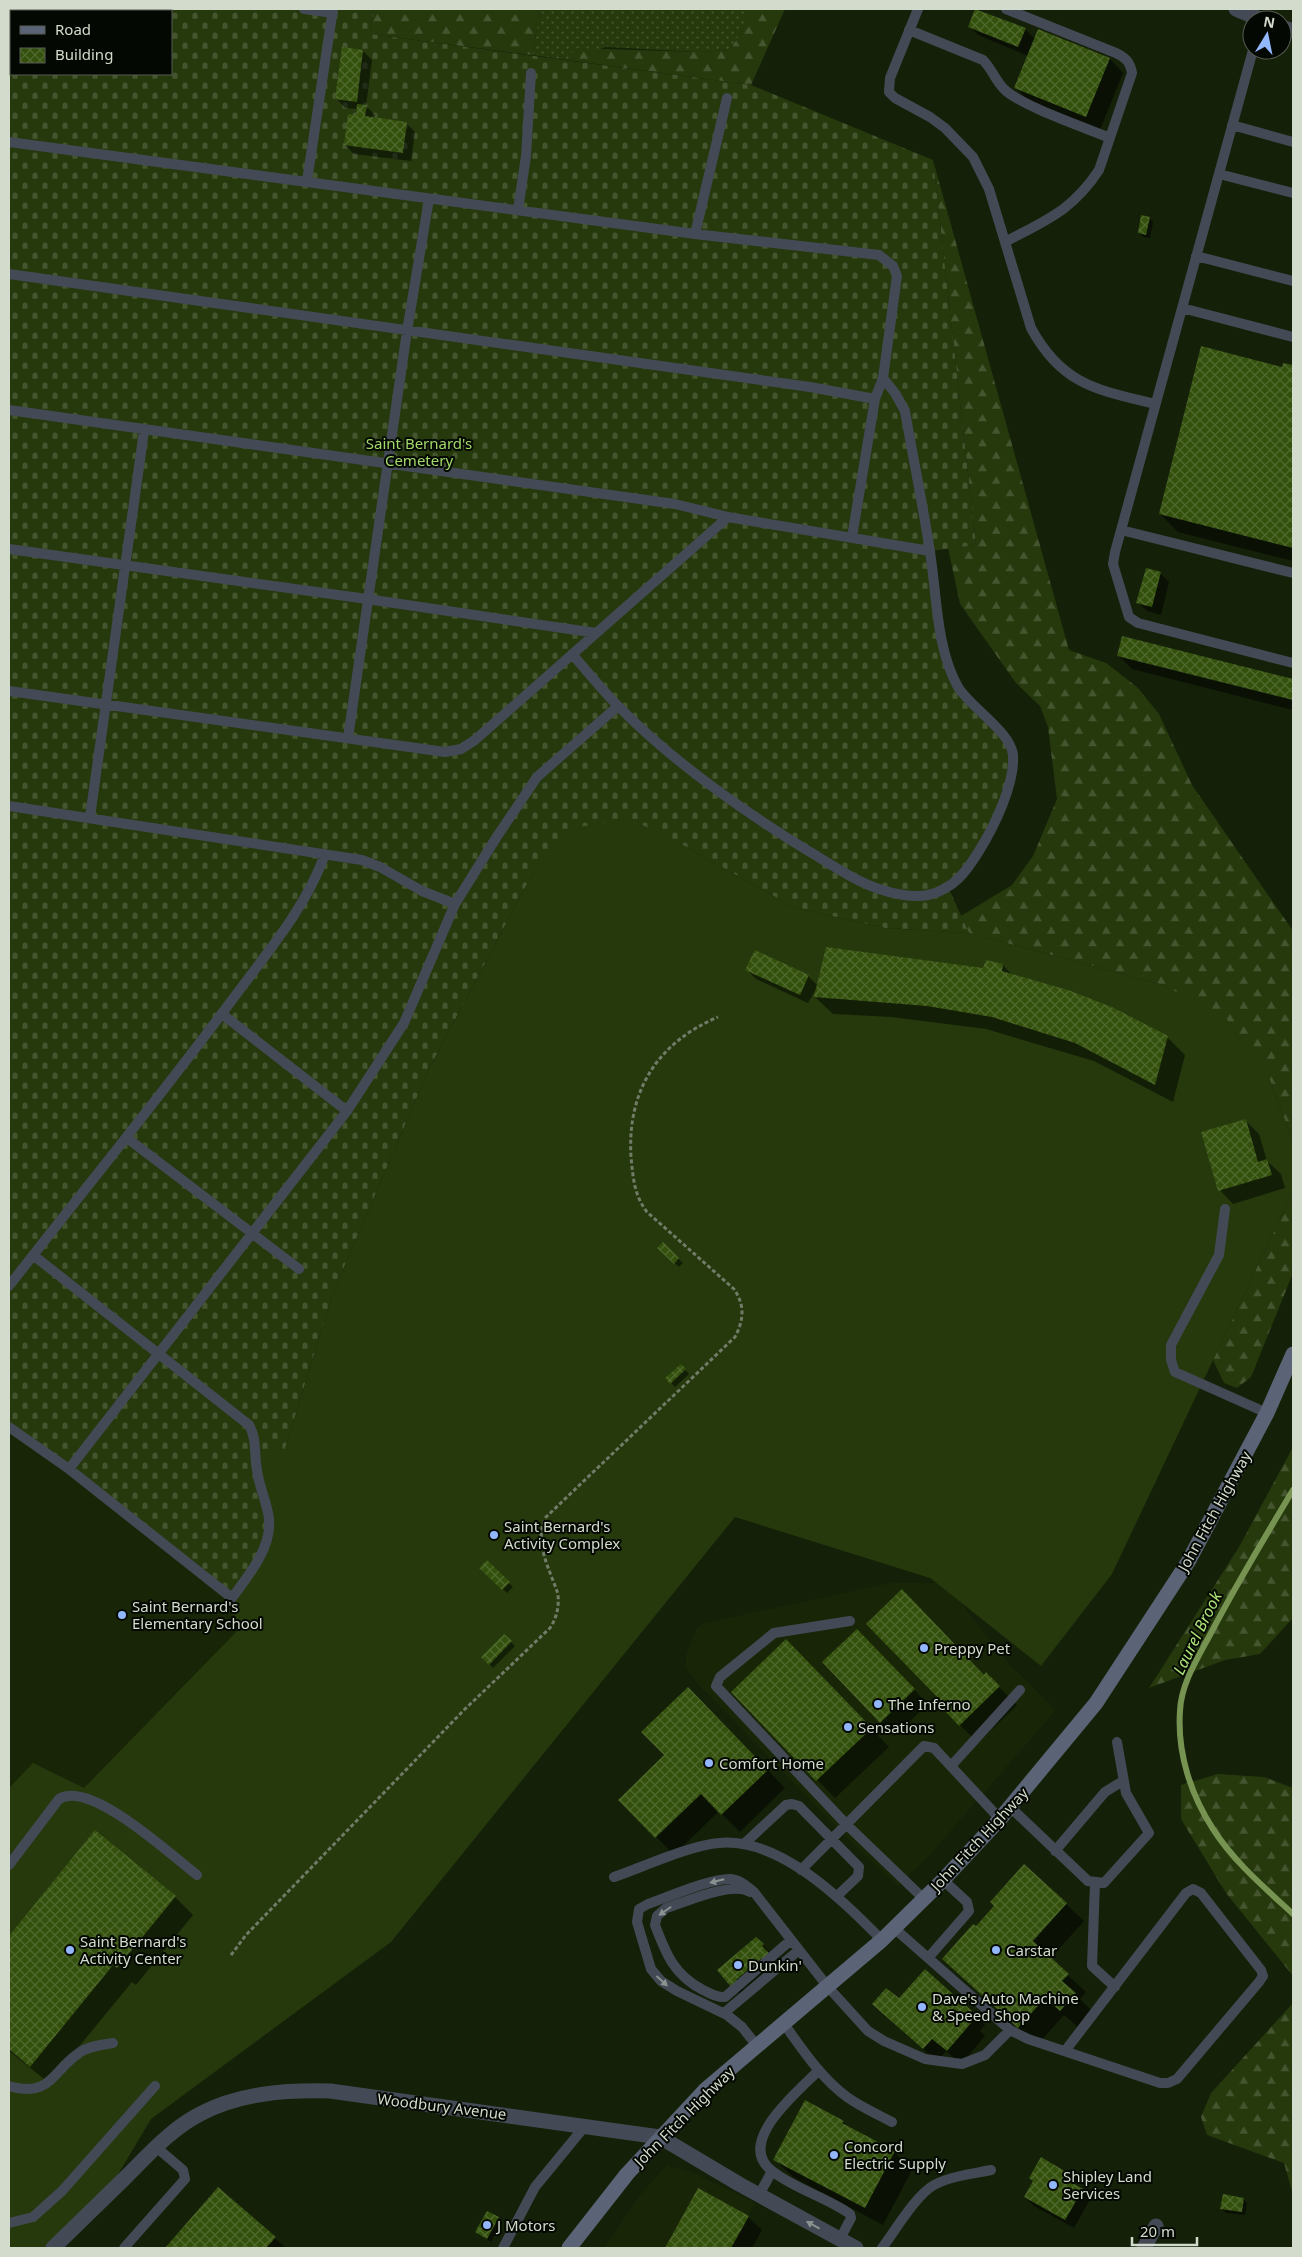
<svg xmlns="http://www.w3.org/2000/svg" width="1302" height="2257" font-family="'Noto Sans',sans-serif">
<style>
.built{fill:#182607}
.grass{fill:url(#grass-dots)}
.forest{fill:url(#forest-firs)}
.cemetery{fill:url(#cemetery-stones);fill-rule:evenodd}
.garden{fill:#25390d}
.shadow{fill:#0007}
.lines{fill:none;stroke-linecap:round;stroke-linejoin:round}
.stream{stroke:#769352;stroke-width:6}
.building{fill:url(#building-cross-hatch)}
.path{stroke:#717b67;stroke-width:3;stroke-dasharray:4 2.5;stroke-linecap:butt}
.lane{stroke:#444a55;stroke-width:10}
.street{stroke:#444a55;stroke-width:15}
.secondary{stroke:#5b6476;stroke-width:15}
.oneway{fill:#8c9290}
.poi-dot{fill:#93b7fd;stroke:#040802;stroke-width:2}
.labels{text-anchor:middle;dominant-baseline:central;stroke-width:4;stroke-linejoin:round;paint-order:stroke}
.park-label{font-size:15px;fill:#a2d96a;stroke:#040802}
.street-label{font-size:15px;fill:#d3dbcc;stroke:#040802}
.poi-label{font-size:15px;fill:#d3dbcc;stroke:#040802;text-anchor:start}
.water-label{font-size:16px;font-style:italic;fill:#aee576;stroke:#040802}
</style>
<defs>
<pattern id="grass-dots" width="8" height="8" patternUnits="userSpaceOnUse" patternTransform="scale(1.25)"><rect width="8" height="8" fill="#25390d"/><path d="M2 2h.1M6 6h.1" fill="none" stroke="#44552f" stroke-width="1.8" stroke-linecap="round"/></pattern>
<pattern id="forest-firs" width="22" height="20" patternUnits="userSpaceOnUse" patternTransform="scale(1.25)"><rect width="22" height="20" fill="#25390d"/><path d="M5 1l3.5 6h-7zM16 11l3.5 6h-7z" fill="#44552f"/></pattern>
<pattern id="cemetery-stones" width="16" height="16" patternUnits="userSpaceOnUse" patternTransform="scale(1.25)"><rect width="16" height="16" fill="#25390d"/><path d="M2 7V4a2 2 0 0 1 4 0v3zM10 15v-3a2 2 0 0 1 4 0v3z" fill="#44552f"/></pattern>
<pattern id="building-cross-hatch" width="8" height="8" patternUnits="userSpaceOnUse" patternTransform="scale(1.25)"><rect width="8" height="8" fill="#33500c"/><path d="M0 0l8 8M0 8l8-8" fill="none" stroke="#50692e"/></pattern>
</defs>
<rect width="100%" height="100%" fill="#142008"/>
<!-- built -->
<path class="built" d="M9,1427L232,1598L237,1631L84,1789L33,1764L9,1788Z
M890,1583H936L962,1604L1009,1664L1056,1710L934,1850L898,1886L840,1831L699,1685L686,1668V1655L697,1628L705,1623Z
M667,2165L692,2172L755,2203L731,2248H604L640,2195Z"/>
<!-- grass -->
<path class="grass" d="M543,9H744V28L730,50L698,52L606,47L567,60L532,55L539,18Z"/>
<!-- forest -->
<path class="forest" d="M374,9H543L539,18L532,55L370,34Z
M744,9H785L751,85L567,60L575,48L698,52L730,50L744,28Z
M933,160L1069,650L1106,663L1137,687L1159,714L1192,785L1293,931V1142L1269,1078L1163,985L969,933L961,916L1012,885L1033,856L1057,799L1048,727L1040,706L1016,683L960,604L948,548L976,545Z
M1293,1191V1273L1251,1377L1237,1388L1224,1383L1213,1360Z
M1293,1447V1618L1260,1654L1225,1660L1149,1688L1239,1547Z
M1218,1774L1264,1777L1293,1788V1976L1226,1893L1181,1819V1785Z
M1293,2003V2195L1284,2163L1207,2135L1201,2117L1211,2093Z"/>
<!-- cemetery -->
<path class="cemetery" d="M9,9H374L370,34L751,85L933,160L976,545L931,551L944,649L958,687L1010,745L1011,777L987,839L948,887L969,933L885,928L795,908L677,842L535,869L430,1067L333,1293L285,1449L269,1531L232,1598L9,1427ZM11,11H171V74H11Z"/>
<!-- garden -->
<path class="garden" d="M630,819L677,842L795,908L885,928L969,933L1163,985L1225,1017L1269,1078L1293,1142V1191L1112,1574L1041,1666L930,1578L735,1517L391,1942L151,2119L104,2198L53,2248H9V1788L33,1763L84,1788L237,1631L232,1598L267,1539L255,1453L285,1449L333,1293L430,1067L535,869L579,827Z"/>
<!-- shadow -->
<path class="shadow" d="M977,9L1025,29L1035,39L1039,30L1110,59L1123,73L1100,130L1029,101L1016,88L1028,56L978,35L969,26Z
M363,51L372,60L366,106L375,115L374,119L406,123L415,132L411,161L354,154L345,145L358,109L345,108L337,99Z
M1149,218L1153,222L1150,238L1143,237L1139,233Z
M1284,364L1293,366V561L1178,532L1160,514L1283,369Z
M1160,573L1169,582L1161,615L1147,611L1138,602Z
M1123,638L1293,680V710L1132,669L1118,655Z
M1003,965L1013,976L1167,1037L1185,1055L1173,1102L1094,1061L986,1029L891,1017L833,1014L815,997L817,987L808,1003L756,979L747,970L808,976L818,986L984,969Z
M1245,1120L1259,1134L1267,1161L1281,1174L1285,1188L1233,1204L1220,1190Z
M663,1244L683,1263L679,1267L659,1248Z
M681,1365L689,1374L675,1387L667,1378Z
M487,1562L513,1587L507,1593L481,1568Z
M504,1635L515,1646L493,1668L483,1657Z
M870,1644L928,1704L894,1736L823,1662Z
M804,1659L889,1747L835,1798L732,1692Z
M986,1674L1017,1705L978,1743L960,1725Z
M706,1706L785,1788L740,1832L719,1811L674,1855L620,1800L666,1755Z
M95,1832L175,1897L193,1915L136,1985L132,1982L49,2083L9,2051V1937Z
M1066,1904L1084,1921L1050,1959L1086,1992L1080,1999L1093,2012L1079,2028L1064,2015L1037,2045L944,1959L976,1928Z
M756,1939L772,1954L770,1955L777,1964L773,1968L771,1966L743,1989L745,1991L741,1995L732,1986Z
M874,2004L972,2011L985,2025L980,2031L985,2036L961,2064L946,2051L937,2062Z
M843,2122L850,2129L894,2152L912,2170L883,2225L793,2177L775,2160Z
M1067,2174L1076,2182L1074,2185L1091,2198L1074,2228L1034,2206L1025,2197Z
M218,2189L275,2238L286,2248H167Z
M699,2190L748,2217L762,2230L752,2248H666Z
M1243,2199L1247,2203L1245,2215L1226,2213L1222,2209Z
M498,2218L502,2222L491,2242L477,2232Z"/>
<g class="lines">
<!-- stream -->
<path class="stream" d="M1293,1490C1265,1537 1237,1583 1212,1631C1199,1656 1181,1683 1180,1711C1177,1753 1191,1795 1213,1829C1234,1862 1265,1888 1293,1914"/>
</g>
<!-- building -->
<path class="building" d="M975,9L1026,28L1018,47L968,27Z
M1038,29L1110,58L1086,117L1014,88Z
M342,47L363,50L357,102L335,99Z
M357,104L367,105L365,116L407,122L403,153L344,145L348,114L356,115Z
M1141,215L1150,217L1146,235L1138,233Z
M1201,346L1282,367L1283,363L1293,365V548L1159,514Z
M1146,568L1161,572L1152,607L1136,603Z
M1122,636L1293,679V700L1117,656Z
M826,947L983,968L986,960L1003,964L1002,971L1071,991L1114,1008L1168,1036L1155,1085L1075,1043L992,1017L927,1006L814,997Z
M755,950L809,975L800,995L745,970Z
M1246,1119L1258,1162L1267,1159L1272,1175L1218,1191L1201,1132Z
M663,1242L679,1258L674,1264L657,1248Z
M681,1364L686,1369L670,1384L665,1378Z
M487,1560L510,1582L502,1590L479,1568Z
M902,1589L984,1675L986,1672L1000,1686L959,1726L946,1712L949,1709L866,1624Z
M857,1629L915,1689L880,1723L822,1662Z
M504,1634L512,1641L489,1665L481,1657Z
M786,1639L872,1728L816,1781L731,1692Z
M688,1687L768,1770L721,1815L701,1794L655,1838L618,1800L664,1755L641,1732Z
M95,1830L176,1896L117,1968L113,1965L30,2067L9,2049V1936Z
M1024,1864L1067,1903L1033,1941L1069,1974L1062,1981L1076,1993L1060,2011L1045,1998L1018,2028L942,1959L973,1924L976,1926L994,1906L990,1902Z
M756,1937L764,1944L762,1946L770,1954L764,1960L762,1958L736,1980L738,1982L731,1987L717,1970Z
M925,1969L972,2011L967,2017L972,2022L947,2051L932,2039L923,2049L872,2004L886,1988L899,1998Z
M805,2100L844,2121L842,2123L895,2151L865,2208L773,2160Z
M1041,2157L1068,2173L1065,2179L1083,2189L1065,2220L1024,2197L1033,2181L1029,2178Z
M218,2187L276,2237L266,2248H165Z
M698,2188L749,2216L731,2248H665Z
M1223,2194L1244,2198L1242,2212L1220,2209Z
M487,2211L499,2217L487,2239L475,2232Z"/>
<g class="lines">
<!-- path -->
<path class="path" d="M231,1955L246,1935L464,1710L550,1628C557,1617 559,1607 558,1594C550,1570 533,1541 546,1517L735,1337C744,1320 745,1305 734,1289L647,1212C634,1195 633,1177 631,1157C627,1091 657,1043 718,1017"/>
<!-- lane -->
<path class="lane" d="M304,9L333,13
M918,9L890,78L889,92L895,98L930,117L945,128L973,157L989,189L1031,328C1062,385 1097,390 1155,404
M909,30L983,60C992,69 995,80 1004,89C1019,105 1086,128 1110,138
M1253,50L1115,552L1113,564L1129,617L1138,623L1293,663
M1232,125L1293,142
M9,142L695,234L879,255L893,266L897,276L883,378L875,399L852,537
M1219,174L1293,193
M307,181L333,9
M518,210L526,156L531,73
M695,234L727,98
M1005,242C1046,220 1072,211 1099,170L1132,73C1130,62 1126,58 1116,53L1006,9
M1196,256L1293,281
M9,274L810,387L875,399
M1182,308L1293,337
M9,410L675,504L728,517L930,551
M1121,530L1293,573
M9,549L367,599L596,633
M572,654C587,671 602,690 618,706C673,762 743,811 810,852C832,865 855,881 879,889C893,894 914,898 928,895C954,889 966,872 979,851C994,827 1015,784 1013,755C1011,732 970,707 958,687C936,648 937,595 930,552C923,505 913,458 905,411L895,393L883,378
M9,691L445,752L461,749L475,740L728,517
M348,738L407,331L429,199
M9,806L362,860L380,867L422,891L455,904
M90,817L144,431
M222,1014L347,1111
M127,1138L299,1269
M1225,1209L1219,1255L1171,1345V1360L1175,1372L1267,1413
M9,1286C83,1191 160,1097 232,1000C266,954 306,908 325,854
M9,1427L69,1469L232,1598C248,1576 272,1548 269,1519C267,1502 259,1487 257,1470C254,1455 257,1438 249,1425L33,1255
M69,1469L347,1111L404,1023L455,904L496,838L537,777L618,706
M850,1621L774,1633L720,1677L716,1686L846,1824L924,1899
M951,1766L1020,1690
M1010,1807L1088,1881L1104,1883L1149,1833L1126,1793L1117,1742
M744,1844L786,1805L792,1804L799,1806L859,1867L858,1876L837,1896
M1055,1851L1105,1792L1123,1781
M9,1865L59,1799C90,1779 172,1856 197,1875
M801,1870L924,1746L934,1748L1000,1819
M614,1877C643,1867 691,1845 719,1843C780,1837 842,1900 882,1940
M1095,1883L1092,1966L1115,1987
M750,1892C731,1881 686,1902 666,1908L657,1916L655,1925C666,1954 674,1975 703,1990C710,1993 716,1998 725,1997L791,1940
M894,1928L1010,2030L1028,2039L1160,2083H1168L1177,2079L1259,1982L1263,1976L1261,1970L1201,1893L1193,1889L1186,1893L1065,2051
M929,1957L969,1911L967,1902L943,1880
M724,2013L799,1950
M784,2024C803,2050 821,2078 847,2097C861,2107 877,2114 892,2122
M757,2046L742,2027L727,2015L677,1991L661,1981L651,1969L637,1922L639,1909L648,1904C668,1897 712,1878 731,1879C740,1880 747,1886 754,1892L828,1987L868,2031L884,2041L925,2059L962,2064L985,2055L1010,2030
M819,2070C799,2091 734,2142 772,2171C795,2189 826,2197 850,2214L851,2218L840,2239
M9,2086C51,2098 51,2072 79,2053C88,2046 102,2045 113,2043
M759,2195L772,2171
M9,2223L33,2217L62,2191L155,2086
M124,2248L185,2179L183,2170L156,2147
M503,2248L535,2187L585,2126
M882,2248C895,2231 916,2195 934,2185C951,2176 972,2174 991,2170"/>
<!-- street -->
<path class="street" d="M1236,9L1262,20
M1282,27L1293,31
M53,2248C78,2224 102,2200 127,2176C149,2154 171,2129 200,2114C240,2093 285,2090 330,2091L660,2137L739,2184L856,2248
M1144,2248L1156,2226"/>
<!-- secondary -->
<path class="secondary" d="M569,2248L627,2174L705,2090L882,1940L943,1880L1000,1819L1096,1703L1188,1562L1267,1413L1293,1354"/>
</g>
<!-- one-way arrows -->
<defs><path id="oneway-solid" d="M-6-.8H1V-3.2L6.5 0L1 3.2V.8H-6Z" transform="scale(1.25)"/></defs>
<g class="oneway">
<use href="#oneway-solid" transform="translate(717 1881) rotate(166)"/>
<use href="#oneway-solid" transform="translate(665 1911) rotate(145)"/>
<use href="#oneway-solid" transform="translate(662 1981) rotate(42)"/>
<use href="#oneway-solid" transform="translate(813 2225) rotate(-151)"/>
</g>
<!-- markers -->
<g class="poi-dot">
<circle cx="494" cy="1535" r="5"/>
<circle cx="122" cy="1615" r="5"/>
<circle cx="924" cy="1648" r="5"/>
<circle cx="878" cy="1704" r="5"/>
<circle cx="848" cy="1727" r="5"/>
<circle cx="709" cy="1763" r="5"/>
<circle cx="70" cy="1950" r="5"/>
<circle cx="996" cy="1950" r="5"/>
<circle cx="738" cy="1965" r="5"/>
<circle cx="922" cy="2007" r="5"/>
<circle cx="834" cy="2155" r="5"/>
<circle cx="1053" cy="2185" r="5"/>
<circle cx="487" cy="2225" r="5"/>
</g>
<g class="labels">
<!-- park labels -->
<g class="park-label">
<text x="419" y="443">Saint Bernard's<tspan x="419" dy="17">Cemetery</tspan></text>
</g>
<!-- street labels -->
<g class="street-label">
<text transform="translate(1214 1511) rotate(-61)">John Fitch Highway</text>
<text transform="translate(979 1839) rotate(-47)">John Fitch Highway</text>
<text transform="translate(442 2106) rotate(7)">Woodbury Avenue</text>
<text transform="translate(684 2116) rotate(-45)">John Fitch Highway</text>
</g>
<!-- poi labels -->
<g class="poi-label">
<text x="504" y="1526">Saint Bernard's<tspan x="504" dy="17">Activity Complex</tspan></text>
<text x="132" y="1606">Saint Bernard's<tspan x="132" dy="17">Elementary School</tspan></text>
<text x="934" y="1648">Preppy Pet</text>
<text x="888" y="1704">The Inferno</text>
<text x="858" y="1727">Sensations</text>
<text x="719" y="1763">Comfort Home</text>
<text x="80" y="1941">Saint Bernard's<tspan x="80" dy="17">Activity Center</tspan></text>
<text x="1006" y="1950">Carstar</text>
<text x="748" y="1965">Dunkin'</text>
<text x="932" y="1998">Dave's Auto Machine<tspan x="932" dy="17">&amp; Speed Shop</tspan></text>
<text x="844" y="2146">Concord<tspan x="844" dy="17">Electric Supply</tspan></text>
<text x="1063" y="2176">Shipley Land<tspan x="1063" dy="17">Services</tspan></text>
<text x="497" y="2225">J Motors</text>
</g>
<!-- water labels -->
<g class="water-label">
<text transform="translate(1197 1633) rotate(-64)">Laurel Brook</text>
</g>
</g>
<!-- border -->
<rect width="1302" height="2257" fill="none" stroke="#d3dbcc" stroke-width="20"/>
<!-- legend -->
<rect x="10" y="10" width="162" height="65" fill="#040802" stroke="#575c53"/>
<rect x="20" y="26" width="25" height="8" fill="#5b6476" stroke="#575c53"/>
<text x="55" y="35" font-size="15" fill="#d3dbcc">Road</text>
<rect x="20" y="48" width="25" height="15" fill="url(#building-cross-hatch)" stroke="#575c53"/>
<text x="55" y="60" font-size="15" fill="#d3dbcc">Building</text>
<!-- north arrow -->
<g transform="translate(1267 35) rotate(10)"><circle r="24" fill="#040802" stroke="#575c53"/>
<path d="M0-4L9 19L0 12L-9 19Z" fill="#93b7fd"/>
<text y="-8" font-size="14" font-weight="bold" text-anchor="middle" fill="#d3dbcc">N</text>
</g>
<!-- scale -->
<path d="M1132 2237v8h65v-8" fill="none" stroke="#d3dbcc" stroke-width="2.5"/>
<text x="1140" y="2237" font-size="15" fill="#d3dbcc" stroke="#040802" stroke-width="4" paint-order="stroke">20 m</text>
</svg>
